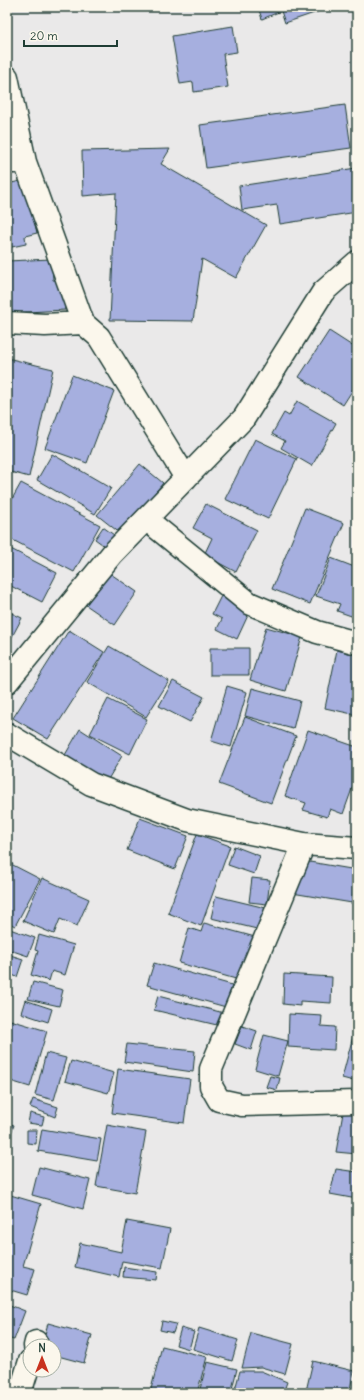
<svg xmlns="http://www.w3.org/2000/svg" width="364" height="1400" font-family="Delius,sans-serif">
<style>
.building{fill:#a6afdf;stroke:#1f3d34}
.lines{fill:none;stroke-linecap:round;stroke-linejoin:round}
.minor-casing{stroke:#1f3d34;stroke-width:25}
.minor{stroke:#fbf7ec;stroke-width:22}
</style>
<rect width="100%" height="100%" fill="#eae9e9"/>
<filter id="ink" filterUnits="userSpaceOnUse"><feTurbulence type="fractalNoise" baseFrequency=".025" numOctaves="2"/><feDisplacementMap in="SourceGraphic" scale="8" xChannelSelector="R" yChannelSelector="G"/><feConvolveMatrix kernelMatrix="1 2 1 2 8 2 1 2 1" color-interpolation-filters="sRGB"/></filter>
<g filter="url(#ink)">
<!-- building -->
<path class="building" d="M258,7H325L326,9L285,23L281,11L262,19Z
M233,26L237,52L223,54L228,87L194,92L193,82L180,84L172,36Z
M345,105L351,148L206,168L200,125Z
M170,149L161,164L266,225L236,278L202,259L193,321L110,320L116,193L83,196L82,151Z
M356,168L357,212L280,224L277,205L242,210L239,186Z
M25,180L37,233L25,236L26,244L7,248V184Z
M52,259L53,280H64L65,310L7,313V261Z
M329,331L357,349V383L343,405L299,377Z
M7,358L53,369L29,477L7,471Z
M72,375L114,391L87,463L45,448Z
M297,401L336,423L312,466L281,448L285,441L272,434L284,413L289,416Z
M255,439L297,459L268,519L225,499Z
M52,454L111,488L95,514L37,480Z
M140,464L163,483L121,534L97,515Z
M21,483L100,525L74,572L7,537V508Z
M206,504L257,530L236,572L204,555L212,538L193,528Z
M305,508L344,523L310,604L272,589Z
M103,527L114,535L106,547L95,539Z
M7,547L57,573L42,602L7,584Z
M331,558L357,568V618L337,611L340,604L316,596Z
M108,572L137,592L115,625L86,605Z
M221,596L250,611L237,639L217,629L222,619L212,614Z
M7,611L22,618L7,646Z
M266,627L302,637L286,691L250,680Z
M69,630L104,652L48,739L13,718Z
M109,646L169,681L146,717L87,682Z
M210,648H249V675H210Z
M337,650L357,655V715L325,708Z
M173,681L204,697L190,722L159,706Z
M227,686L247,692L231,747L211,741Z
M252,688L300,701L293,729L245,716Z
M108,699L147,719L130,754L90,734Z
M245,717L296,736L271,803L219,784Z
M80,729L122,756L107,781L65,755Z
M308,730L357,747V775L343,814L330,809L327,817L303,810L306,803L285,796Z
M140,818L188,836L175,869L127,850Z
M197,834L230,846L201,926L168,913Z
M234,846L260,856L254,874L228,865Z
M298,860L357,870L352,903L292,893Z
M7,862L40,879L15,926L7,922Z
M42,878L89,899L77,926L60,919L54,934L23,921Z
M252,878L270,880L267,904L249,902Z
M357,880V902L353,901Z
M216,896L266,908L261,930L211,918Z
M204,923L255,937L243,981L179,963L189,928L201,932Z
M7,928L35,938L28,956L7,949Z
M39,935L74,945L65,975L52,971L49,981L31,975L38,951L35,950Z
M7,954L23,959L17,977L7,973Z
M154,963L232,985L226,1007L147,985Z
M284,974L332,977L331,1003L300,1001V1006L283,1004Z
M33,982L63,990L59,1006L28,999Z
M158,996L224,1013L221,1026L154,1010Z
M25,1000L52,1009L48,1022L21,1013Z
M289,1014L322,1016L321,1026L335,1027L334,1050L288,1047Z
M7,1019L47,1031L30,1087L7,1080Z
M357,1021V1082L342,1078Z
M242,1026L257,1031L251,1050L235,1044Z
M264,1035L288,1041L278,1076L255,1069Z
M127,1044L195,1051L193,1072L124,1062Z
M46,1053L66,1058L54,1100L35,1095Z
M71,1061L114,1073L108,1093L65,1081Z
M118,1069L190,1079L184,1123L112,1113Z
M270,1076L280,1078L277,1090L266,1087Z
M33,1099L58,1107L55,1117L30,1107Z
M30,1113L44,1117L42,1125L28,1123Z
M343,1113L357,1114V1154L336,1152Z
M7,1123L14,1125L7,1144Z
M107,1125L146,1132L135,1193L96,1186Z
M42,1129L101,1139L97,1161L38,1151Z
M27,1130H37L36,1144L27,1143Z
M39,1167L90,1180L83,1209L32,1195Z
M336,1169L357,1172V1199L330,1194Z
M7,1194L41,1204L23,1266L35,1269L27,1295L7,1289Z
M127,1221L170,1229L162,1268L122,1261L119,1277L75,1267L80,1243L121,1252Z
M124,1267L157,1272L156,1280L123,1277Z
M7,1304L25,1311L14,1340L7,1338Z
M162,1321L176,1324L173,1333L160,1330Z
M48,1323L92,1335L84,1363L54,1355V1346H42Z
M181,1328L194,1332L189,1349L176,1345Z
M199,1328L238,1340L232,1361L193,1349Z
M251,1333L293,1344L285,1374L261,1367L242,1368Z
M162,1346L207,1357L197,1393H150Z
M313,1361L354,1371L349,1393H314L306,1391Z
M207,1362L237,1369L231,1393H199Z
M240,1371H261L287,1382L283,1393H234Z"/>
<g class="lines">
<!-- minor casing -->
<g class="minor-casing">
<path id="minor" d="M7,77L25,162
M7,162H25L83,323
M7,323L45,325L83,323L99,337L186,478
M146,519L249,603L317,632L357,643
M7,682L112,554L244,418L323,292L357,262
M7,734L91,784L187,820L304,844L357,848
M304,844L211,1069V1086L219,1100L242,1105L357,1102
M35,1346L36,1342
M20,1393L30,1361"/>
</g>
<!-- minor -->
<use href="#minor" class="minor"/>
</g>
</g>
<!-- margin -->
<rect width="364" height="1400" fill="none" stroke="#fbf7ec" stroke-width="24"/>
<rect x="12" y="12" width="340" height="1376" fill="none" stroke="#1f3d34" stroke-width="1.5" filter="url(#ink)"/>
<!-- north arrow -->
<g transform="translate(42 1358)"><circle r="19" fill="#fbf7ec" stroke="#a3ada2"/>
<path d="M0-3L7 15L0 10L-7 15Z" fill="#c8321e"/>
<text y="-6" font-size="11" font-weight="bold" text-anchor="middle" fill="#1f3d34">N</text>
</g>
<!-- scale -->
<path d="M24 40v6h93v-6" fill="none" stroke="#1f3d34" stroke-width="2"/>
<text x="30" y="40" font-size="12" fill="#1f3d34" stroke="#fbf7ec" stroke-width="3" paint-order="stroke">20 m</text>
</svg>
